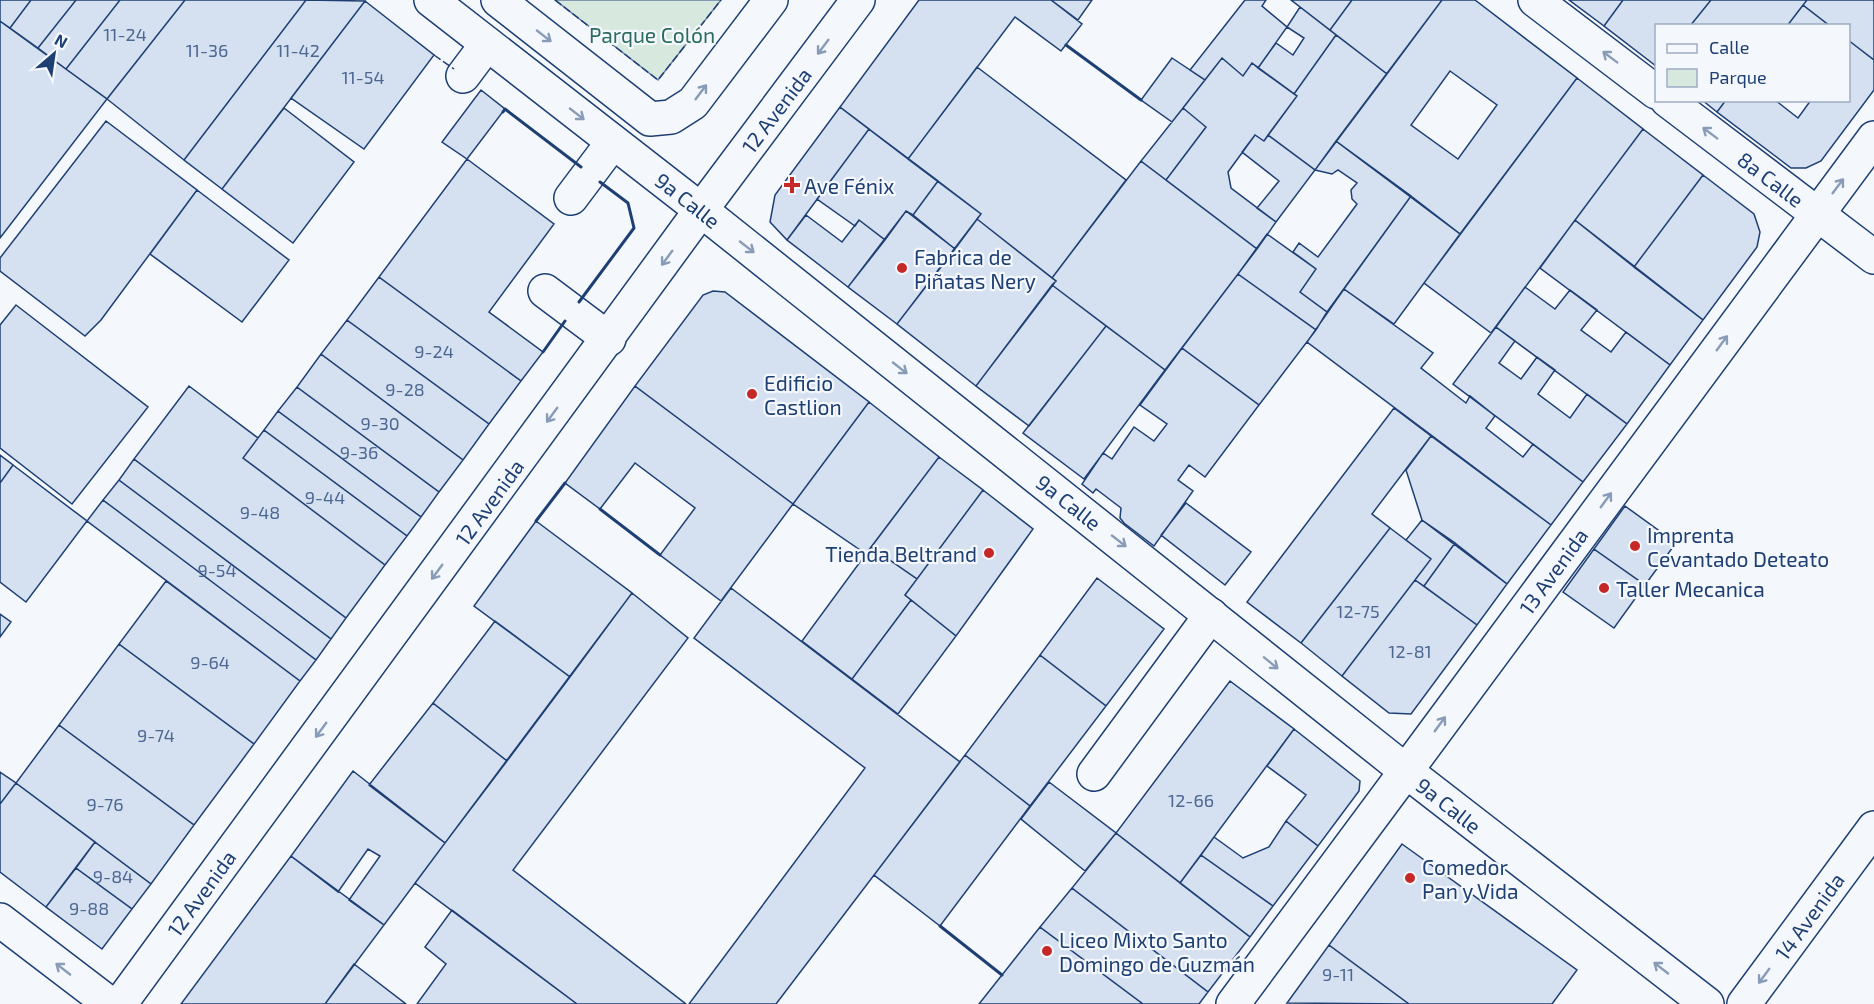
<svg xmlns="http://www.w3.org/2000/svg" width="1874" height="1004" font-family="'Exo 2',sans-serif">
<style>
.green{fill:#d7e8df;stroke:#687fa3;stroke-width:1.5}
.building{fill:#d5e0f0;stroke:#1d3f73;stroke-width:1.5;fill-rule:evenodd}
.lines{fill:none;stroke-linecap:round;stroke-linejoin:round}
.minor-casing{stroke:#1d3f73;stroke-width:36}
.major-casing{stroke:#1d3f73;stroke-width:36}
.minor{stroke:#f4f7fb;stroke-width:33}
.major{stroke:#f4f7fb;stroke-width:33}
.fence{stroke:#1d3f73;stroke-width:1.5;stroke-dasharray:8 3;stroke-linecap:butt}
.wall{stroke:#1d3f73;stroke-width:3}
.oneway{stroke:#889bb7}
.poi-dot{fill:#c62828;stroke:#f4f7fb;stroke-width:2}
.labels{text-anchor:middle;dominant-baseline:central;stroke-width:4.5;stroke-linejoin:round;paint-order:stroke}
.number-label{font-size:18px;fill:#4b6792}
.park-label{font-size:21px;fill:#2c6c60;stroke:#f4f7fb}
.street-label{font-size:21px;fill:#1d3f73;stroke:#f4f7fb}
.poi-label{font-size:21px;fill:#1d3f73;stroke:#f4f7fb;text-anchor:start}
</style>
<rect width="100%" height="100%" fill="#f4f7fb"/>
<!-- green -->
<path class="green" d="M555,0H721L658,80Z"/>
<!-- building -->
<path class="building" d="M0,0H31L10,28L0,21Z
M31,0H76L38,48L10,28Z
M76,0H120L66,69L38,48Z
M120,0H185L107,99L66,69Z
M185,0H306L184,160L107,99Z
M306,0L365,1L222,189L184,160Z
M919,0H1051L1082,24L1061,51L1015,17L908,159L840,107Z
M1051,0H1092L1078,20Z
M1245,0H1266L1262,6L1287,27L1258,68L1252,63L1243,76L1222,58L1205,80L1190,70Z
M1291,0H1352L1330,30Z
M1352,0H1442L1387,74L1330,30Z
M1442,0H1475L1577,78L1460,234L1336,141ZM1450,71L1497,105L1458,159L1411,125Z
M1569,0H1623L1604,26Z
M1623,0H1711L1690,26H1656V66L1604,26Z
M1711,0H1807L1787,26H1690Z
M1807,0H1874V60L1848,40V26H1830L1803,5Z
M365,1L434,55L364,149L291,98Z
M1803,5L1830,26H1787Z
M1300,7L1336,35L1294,94L1258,68L1276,43L1293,55L1304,38L1287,27Z
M0,21L107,99L0,238Z
M1336,35L1387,74L1315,170L1268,135L1297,96L1294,94Z
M1848,40L1874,60V90L1821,161L1806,168H1791L1717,112L1726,100H1775L1798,118L1811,100H1848Z
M1172,58L1205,80L1172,122L1141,100Z
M1222,58L1243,76L1252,63L1297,96L1264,141L1255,135L1228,172L1231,188L1276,222L1257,249L1166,180L1206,127L1183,108Z
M977,67L1126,180L1052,278L977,219L981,214L908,159Z
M1577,78L1643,129L1491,333L1424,283Z
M481,90L505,109L467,159L442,142Z
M1702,100H1726L1717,112Z
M840,107L869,129L787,240L770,222L775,195Z
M284,108L354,162L293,243L222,189Z
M1183,108L1206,127L1166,180L1141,161Z
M106,121L197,190L101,320L85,336L0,271V258Z
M869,129L938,181L913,215L906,211L885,240L859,220L855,226L817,199Z
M1643,129L1703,175L1634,267L1575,220Z
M1255,135L1264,141L1268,135L1315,170L1276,222L1257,208L1279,181L1242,152Z
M1336,141L1411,196L1327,312L1300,292L1316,269L1293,252L1299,243L1318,257L1357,204L1352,199L1351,190L1357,183L1338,170L1332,174L1315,170Z
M467,159L554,224L489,312L543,352L521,381L379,277Z
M1141,161L1257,249L1165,370L1052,285L1056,281L1052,278Z
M1703,175L1754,214L1760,232L1757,247L1703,320L1634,267Z
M938,181L981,214L955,249L913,215Z
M197,190L289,260L242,322L150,254Z
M1411,196L1460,234L1394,324L1344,289Z
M906,211L955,249L897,324L848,287Z
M806,215L842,242L859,220L885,240L848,287L787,240Z
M977,219L1056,281L976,386L897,324Z
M1575,220L1703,320L1670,365L1540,268Z
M1267,234L1316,269L1300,292L1327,312L1316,330L1238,274Z
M1238,274L1316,330L1259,405L1182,348Z
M379,277L521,381L489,424L347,320Z
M1052,285L1106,326L1029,426L976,386Z
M1525,287L1555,309L1570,290L1597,310L1581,330L1611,352L1626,332L1670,365L1627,424L1496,327Z
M1344,289L1433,353L1421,368L1466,403L1470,396L1495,416L1486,428L1523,457L1533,444L1583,482L1551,525L1307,342Z
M713,291L725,292L869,402L793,504L635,386L703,295Z
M16,305L148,407L72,504L0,448V325Z
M347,320L489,424L463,460L321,354Z
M1106,326L1165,370L1084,479L1023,433Z
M1496,327L1515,341L1499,363L1521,379L1537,357L1555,370L1538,394L1570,418L1587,394L1627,424L1583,482L1453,384Z
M1182,348L1259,405L1205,477L1189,465L1178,480L1193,491L1154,546L1124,523L1120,518L1121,508L1096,489L1093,493L1082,484L1103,453L1112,459L1134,427L1154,441L1167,424L1140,405Z
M321,354L463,460L439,492L297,387Z
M189,386L258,438L243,458L385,565L346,618L134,459Z
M635,386L793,504L721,601L660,555L695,508L635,463L600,509L565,483Z
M297,387L439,492L421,517L278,411Z
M869,402L939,457L866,554L793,504Z
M1394,408L1431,436L1372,514L1390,528L1301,643L1247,602Z
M278,411L421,517L407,536L264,430Z
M264,430L407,536L385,565L243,458Z
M1431,436L1551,525L1507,584L1422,520L1406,470Z
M0,455L13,465L0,483Z
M939,457L983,490L917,579L871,547Z
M134,459L346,618L331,639L119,480Z
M13,465L87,521L26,602L0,582V483Z
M119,480L331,639L316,660L103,500Z
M983,490L1033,529L956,636L905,595Z
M103,500L316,660L300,681L87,521Z
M1186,503L1251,552L1225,585L1161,535Z
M1625,506L1676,543L1645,585L1594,549Z
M1422,520L1455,543L1424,586L1415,580L1431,559L1406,540Z
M536,521L632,593L570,677L474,606Z
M1390,528L1431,559L1342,676L1301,643Z
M1455,543L1507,584L1477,625L1424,586Z
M871,547L917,579L905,595L911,600L852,679L802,641Z
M1594,549L1645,585L1614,628L1563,592Z
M1097,578L1164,629L1106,706L1040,655Z
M1415,580L1477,625L1411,714L1389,713L1342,676Z
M166,581L300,681L254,744L119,644Z
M731,588L960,762L776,1004H689L865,768L694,638Z
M632,593L688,638L513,870L686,1004H577L415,883Z
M911,600L956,636L898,714L852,679Z
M0,614L11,622L0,637Z
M495,621L570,677L507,761L433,703Z
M119,644L254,744L194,825L59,725Z
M1040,655L1106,706L1030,806L965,755Z
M1230,681L1294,729L1180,883L1116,833Z
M433,703L507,761L445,843L369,785Z
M59,725L194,825L151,884L16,783Z
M1294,729L1360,781L1359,791L1318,846L1286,821L1306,795L1267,766Z
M965,755L1030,806L940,926L874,875Z
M353,771L445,843L384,925L349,900L380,856L368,849L338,892L291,856Z
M0,772L16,783L0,804Z
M1049,782L1116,833L1085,871L1021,819Z
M16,783L95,842L46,907L0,872V804Z
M1286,821L1318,846L1273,906L1201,855L1214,837L1243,858L1269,847Z
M1116,833L1250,937L1208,992L1072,888Z
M95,842L151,884L132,909L76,868Z
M1402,844L1577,970L1552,1004H1409L1329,945Z
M1201,855L1273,906L1250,937L1180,883Z
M291,856L384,925L325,1004H181Z
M76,868L132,909L102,949L46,907Z
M1072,888L1208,992L1199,1004H1143L1040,927Z
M452,910L577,1004H417L446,964L425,947Z
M1040,927L1143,1004H979Z
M1329,945L1409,1004L1287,1003Z
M354,964L406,1004H325Z"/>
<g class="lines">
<!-- minor casing -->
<g class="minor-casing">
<path id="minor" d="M498,0L650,119L671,117L693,103L771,0
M463,76L487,44
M571,198L613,142
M545,291L609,339
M1094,774L1211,615
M0,920L110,1004
M120,1004L701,210L858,0
M1233,1004L1406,771L1707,1004
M1744,1004L1874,828"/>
</g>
<!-- major casing -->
<g class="major-casing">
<path id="major" d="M431,0L701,210L1406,771L1874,138
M1535,0L1656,92
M1667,100L1874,257"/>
</g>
<!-- minor -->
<use href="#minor" class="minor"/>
<!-- major -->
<use href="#major" class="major"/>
<!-- fence -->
<path class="fence" d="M555,0L658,80L721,0
M434,55L454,69"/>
<!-- wall -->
<path class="wall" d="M1066,45L1141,100
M503,112L505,109L581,167
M579,302L634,228L628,203L600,182
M543,352L565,321
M600,509L660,555
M536,521L565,483
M940,926L1002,975"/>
</g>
<!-- one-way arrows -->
<defs><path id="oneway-shaft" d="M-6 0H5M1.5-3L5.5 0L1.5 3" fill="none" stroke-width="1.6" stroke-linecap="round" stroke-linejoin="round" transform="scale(1.5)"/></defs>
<g class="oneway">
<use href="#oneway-shaft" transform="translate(544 36) rotate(38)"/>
<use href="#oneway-shaft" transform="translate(823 47) rotate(127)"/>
<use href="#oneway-shaft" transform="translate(1610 57) rotate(-143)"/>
<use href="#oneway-shaft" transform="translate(701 92) rotate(-53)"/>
<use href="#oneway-shaft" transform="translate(577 114) rotate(38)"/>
<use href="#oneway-shaft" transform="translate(1710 133) rotate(-143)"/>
<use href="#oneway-shaft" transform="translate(1838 186) rotate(-53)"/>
<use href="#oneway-shaft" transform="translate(747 247) rotate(38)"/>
<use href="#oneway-shaft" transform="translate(667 258) rotate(126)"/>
<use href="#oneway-shaft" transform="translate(1722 343) rotate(-54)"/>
<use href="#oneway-shaft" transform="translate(900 368) rotate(38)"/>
<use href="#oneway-shaft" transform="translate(552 415) rotate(126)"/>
<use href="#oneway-shaft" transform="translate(1606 500) rotate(-54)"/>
<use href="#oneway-shaft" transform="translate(1119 541) rotate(38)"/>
<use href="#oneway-shaft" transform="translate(437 572) rotate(126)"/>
<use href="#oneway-shaft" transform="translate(1271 663) rotate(39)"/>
<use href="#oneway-shaft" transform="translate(1440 724) rotate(-54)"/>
<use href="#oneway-shaft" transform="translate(321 730) rotate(126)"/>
<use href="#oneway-shaft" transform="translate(1661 968) rotate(-142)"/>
<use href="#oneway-shaft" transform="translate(63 969) rotate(-142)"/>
<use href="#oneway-shaft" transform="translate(1764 976) rotate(126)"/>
</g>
<!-- markers -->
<g class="poi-dot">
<path d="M789 176h6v6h6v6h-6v6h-6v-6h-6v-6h6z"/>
<circle cx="902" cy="268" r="6"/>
<circle cx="752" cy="394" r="6"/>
<circle cx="1635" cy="546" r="6"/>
<circle cx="989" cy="553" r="6"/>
<circle cx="1604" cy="588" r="6"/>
<circle cx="1410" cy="878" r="6"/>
<circle cx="1047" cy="951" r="6"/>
</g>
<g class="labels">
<!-- number labels -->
<g class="number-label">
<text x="125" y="34">11-24</text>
<text x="207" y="50">11-36</text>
<text x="298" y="50">11-42</text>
<text x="363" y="77">11-54</text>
<text x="434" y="351">9-24</text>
<text x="405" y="389">9-28</text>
<text x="380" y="423">9-30</text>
<text x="359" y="452">9-36</text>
<text x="325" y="497">9-44</text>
<text x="260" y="512">9-48</text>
<text x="217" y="570">9-54</text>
<text x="1358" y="611">12-75</text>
<text x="1410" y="651">12-81</text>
<text x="210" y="662">9-64</text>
<text x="156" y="735">9-74</text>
<text x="1191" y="800">12-66</text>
<text x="105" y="804">9-76</text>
<text x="113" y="876">9-84</text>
<text x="89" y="908">9-88</text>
<text x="1338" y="974">9-11</text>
</g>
<!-- park labels -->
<g class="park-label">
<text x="652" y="34">Parque Colón</text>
</g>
<!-- street labels -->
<g class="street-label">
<text transform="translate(776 110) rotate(-53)">12 Avenida</text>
<text transform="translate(1771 179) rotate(37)">8a Calle</text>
<text transform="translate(688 200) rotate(38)">9a Calle</text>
<text transform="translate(489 502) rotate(-54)">12 Avenida</text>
<text transform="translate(1069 502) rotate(38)">9a Calle</text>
<text transform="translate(1553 571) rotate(-54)">13 Avenida</text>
<text transform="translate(1449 805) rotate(38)">9a Calle</text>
<text transform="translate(201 893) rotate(-54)">12 Avenida</text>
<text transform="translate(1809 916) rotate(-54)">14 Avenida</text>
</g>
<!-- poi labels -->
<g class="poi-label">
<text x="804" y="185">Ave Fénix</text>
<text x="914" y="256">Fabrica de<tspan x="914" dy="24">Piñatas Nery</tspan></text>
<text x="764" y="382">Edificio<tspan x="764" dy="24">Castlion</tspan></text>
<text x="1647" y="534">Imprenta<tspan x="1647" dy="24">Cevantado Deteato</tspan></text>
<text x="977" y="553" text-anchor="end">Tienda Beltrand</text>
<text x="1616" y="588">Taller Mecanica</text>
<text x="1422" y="866">Comedor<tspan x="1422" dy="24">Pan y Vida</tspan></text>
<text x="1059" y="939">Liceo Mixto Santo<tspan x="1059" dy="24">Domingo de Guzmán</tspan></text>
</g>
</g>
<!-- legend -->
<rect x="1655" y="24" width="195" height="78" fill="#f4f7fb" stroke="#9eadc5" stroke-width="1.5"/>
<rect x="1667" y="44" width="30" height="9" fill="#f4f7fb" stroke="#9eadc5" stroke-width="1.5"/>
<text x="1709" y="54" font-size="18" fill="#1d3f73">Calle</text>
<rect x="1667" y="69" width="30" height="18" fill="#d7e8df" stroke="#9eadc5" stroke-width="1.5"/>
<text x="1709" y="84" font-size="18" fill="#1d3f73">Parque</text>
<!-- north arrow -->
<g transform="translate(54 54) rotate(29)" stroke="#f4f7fb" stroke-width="4.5" paint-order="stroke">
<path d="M0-4.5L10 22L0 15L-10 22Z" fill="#1d3f73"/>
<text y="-9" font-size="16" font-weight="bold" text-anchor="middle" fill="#1d3f73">N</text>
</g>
</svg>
